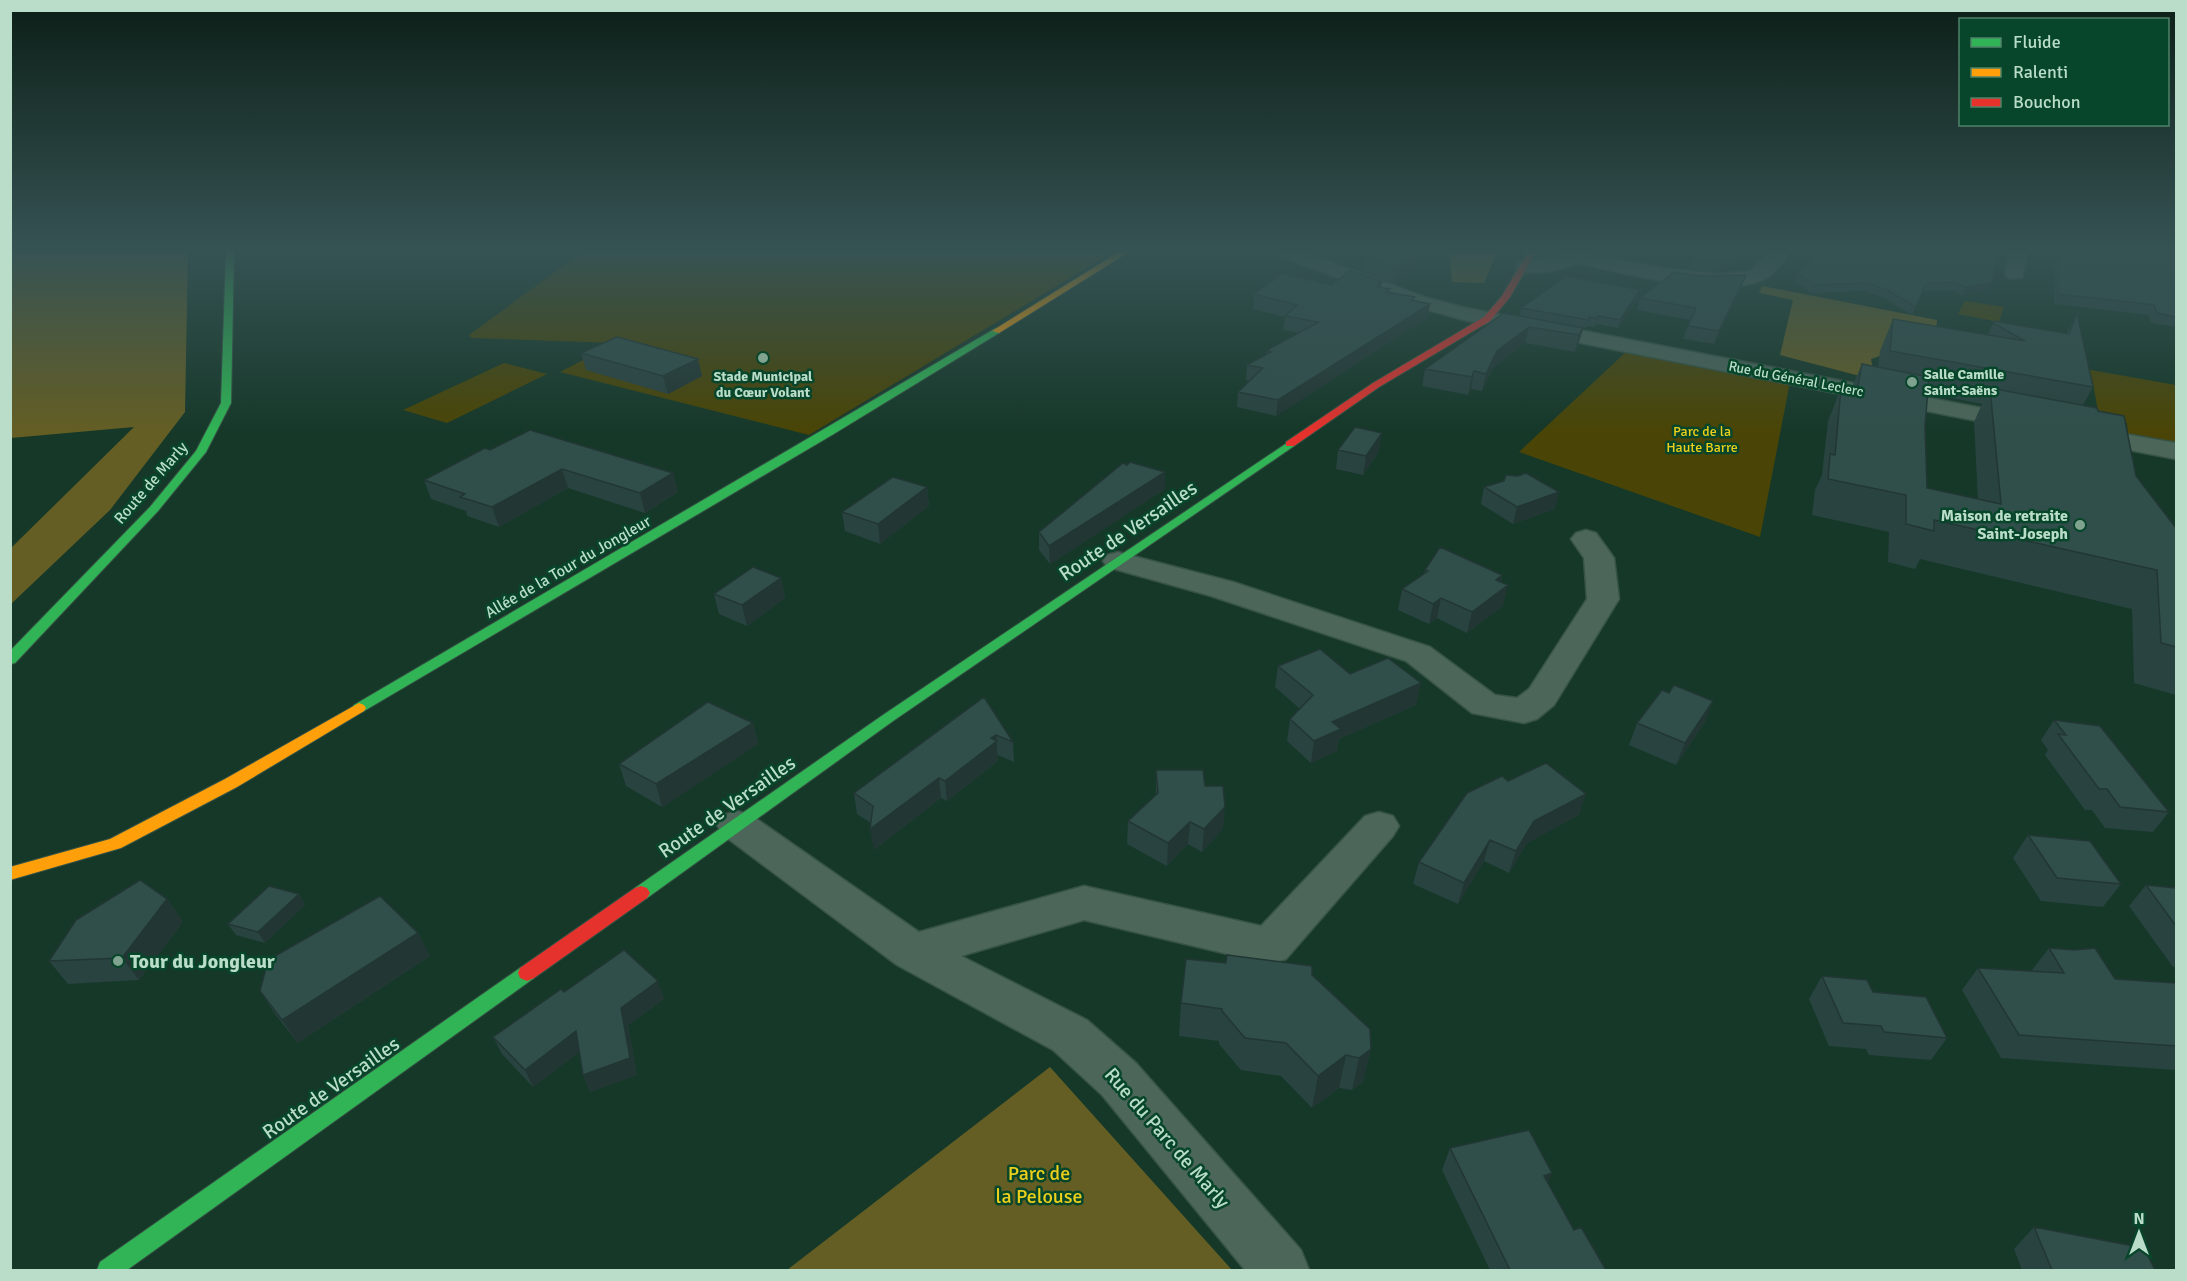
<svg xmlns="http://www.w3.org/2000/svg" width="2187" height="1281" font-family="Signika,sans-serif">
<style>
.green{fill:#4a4506}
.forest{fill:#645e24}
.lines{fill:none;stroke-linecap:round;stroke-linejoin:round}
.street-casing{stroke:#365345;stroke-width:3}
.fast-casing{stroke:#365345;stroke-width:2}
.slow-casing{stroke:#365345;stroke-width:2}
.jam-casing{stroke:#365345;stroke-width:2}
.street{fill:#4c665a;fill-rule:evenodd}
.fast{fill:#30b455;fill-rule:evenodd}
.slow{fill:#ff9f0a;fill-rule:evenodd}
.jam{fill:#e5322d;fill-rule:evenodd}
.wall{fill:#294340;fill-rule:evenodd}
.shaded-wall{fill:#223734}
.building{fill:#304e4a;stroke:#223734;stroke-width:1.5}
.poi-dot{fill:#80a390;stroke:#08462b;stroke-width:2}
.labels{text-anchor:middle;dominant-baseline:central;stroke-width:5;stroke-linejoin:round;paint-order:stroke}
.far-poi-label{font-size:14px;font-weight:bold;fill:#b9ddc8;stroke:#08462b;text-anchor:start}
.far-street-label{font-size:14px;fill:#b9ddc8;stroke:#08462b}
.far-park-label{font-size:14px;fill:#ecd01b;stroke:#08462b}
.street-label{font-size:16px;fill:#b9ddc8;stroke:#08462b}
.poi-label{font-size:16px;font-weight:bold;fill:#b9ddc8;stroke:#08462b;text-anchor:end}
.near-street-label{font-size:20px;fill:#b9ddc8;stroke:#08462b}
.near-poi-label{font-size:20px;font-weight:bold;fill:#b9ddc8;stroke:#08462b;text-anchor:start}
.near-park-label{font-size:20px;fill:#ecd01b;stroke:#08462b}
</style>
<rect width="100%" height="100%" fill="#163829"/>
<!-- green -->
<path class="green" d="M582,252H1113L809,435L560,372L616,343L472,338L469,335Z
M1965,301L2004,307L1999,322L1958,314Z
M1626,352L1790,382L1760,537L1519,452Z
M504,363L547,374L447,423L403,410Z
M2085,369L2176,385V445L2128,437L2127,423L2099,417L2092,378Z"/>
<!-- forest -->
<path class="forest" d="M11,252H188L185,412L110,510L11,604V548L134,427L11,438Z
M1449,252H1497L1484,283L1452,282Z
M1762,286L1937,320L1936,337L1871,359L1875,380L1780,355L1793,300L1759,293Z
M1050,1067L1232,1270H787Z"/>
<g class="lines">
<!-- street casing -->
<g class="street-casing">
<path id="street" d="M1278,252H1305L1424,297L1466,308L2023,416L2032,418L2035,423L2032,428L2023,430L1464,320L1410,305L1280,256Z
M1563,252H1581L1668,269L1721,274L1750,271L1770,252H1790C1784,261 1774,274 1764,279C1724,300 1620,272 1576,263C1562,271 1533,275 1518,271L1515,267L1518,263L1559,257Z
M2010,252H2028L2022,278H2008L2005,274Z
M2085,427L2176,443V459L2076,440L2072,435L2076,430Z
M1586,530L1596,533L1614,558L1619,599L1554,705L1537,719L1524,723L1472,713L1406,661L1211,596L1107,567L1103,561L1107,555L1118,552L1129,555L1233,582L1430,647L1495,695L1517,698L1529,689L1587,599L1584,558L1571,539L1576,533Z
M737,811L751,815L919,932L1084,886L1261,926L1365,816L1379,812L1393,816L1399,826L1393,836L1286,959L1270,964L1084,920L961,956L1087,1020L1136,1063L1301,1250L1309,1270H1245L1102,1095L1053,1050L897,965L723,835L717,825L723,815Z"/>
</g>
<!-- fast casing -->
<g class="fast-casing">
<path id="fast" d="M226,252H234L231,403L206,452L158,511L15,663L10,664V651L150,507L196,451L221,403Z
M996,328L1000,331L999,333L832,435L364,711L359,713L352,708L354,705Z
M1290,441L1295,444L1294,446L893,721L647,898L641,900L635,898L632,893L635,888L883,715Z
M527,965L534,968L536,973L534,978L127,1270H97L100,1262L520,968Z"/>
</g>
<!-- slow casing -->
<g class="slow-casing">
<path id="slow" d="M1119,252H1129L999,333L992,331Z
M359,703L364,705L366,708L364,711L237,787L121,848L10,880V867L110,839L225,779Z"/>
</g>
<!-- jam casing -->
<g class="jam-casing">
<path id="jam" d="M1528,252H1536L1510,297L1490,321L1379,387L1294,446H1286V442L1373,383L1484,317L1502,296Z
M641,886L647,888L650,893L647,898L534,978L527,981L520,978L518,973L520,968L635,888Z"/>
</g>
<!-- street -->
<use href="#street" class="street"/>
<!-- fast -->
<use href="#fast" class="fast"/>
<!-- slow -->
<use href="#slow" class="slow"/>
<!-- jam -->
<use href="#jam" class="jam"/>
</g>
<!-- wall -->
<path class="wall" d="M1370,252H1429V255L1395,284L1363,272L1365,257Z
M1695,252H1747L1726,271L1721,272L1690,269L1693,259L1695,257H1694Z
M1817,252H1997L1989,291L1962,295L1949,290L1923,291L1912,315L1884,298L1865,291L1811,293L1795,280L1798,273L1817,254Z
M2055,252H2176V327L2151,323L2149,315L2054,304Z
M1382,282L1381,287L1390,289L1389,292L1414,301L1430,304L1427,318L1276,416L1237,407L1238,392L1249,381L1246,380L1247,365L1266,354L1267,350L1298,333L1283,330L1285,317L1253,309L1254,294L1332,285Z
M1742,287L1714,344L1683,339L1690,320L1637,310L1640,298Z
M1638,298L1618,328L1596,324L1594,327L1587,326L1586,328L1520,316L1521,308Z
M1504,313L1583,328L1578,345L1575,352L1525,343L1493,368L1482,391L1471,389L1468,395L1422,386L1425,369Z
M2077,313L2093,387L2083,405L2098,411L2136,476L2176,528V695L2134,683L2132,609L1920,559L1915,569L1888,562L1889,532L1812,515L1815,490L1822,475L1828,421L1841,388L1851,389L1862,364L1878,367L1880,351L1893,319L1987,335L1994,321L2066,334ZM1928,393L1982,404L1974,422L1978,499L1927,488L1925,426Z
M581,353L702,376L668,394L586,370Z
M490,450L673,473L678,492L645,513L568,488L499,527L467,516L466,511L431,499L424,480Z
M1338,450L1379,451L1363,475L1336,469Z
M927,487L929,506L880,544L845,531L842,512Z
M1484,487L1555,509L1513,524L1481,504Z
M1165,489L1050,564L1039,550V532Z
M1425,570L1502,575L1501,582L1503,606L1467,633L1437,618L1429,624L1398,610L1402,589L1424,574Z
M781,578L785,598L747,626L719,614L714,594Z
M1278,666L1350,674L1416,705L1339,739L1337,751L1311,763L1287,741L1290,719L1300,709L1275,687Z
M984,697L1013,742L1014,762L998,755V761L947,801L941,798L874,850L871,823L857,814L854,793Z
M2054,720L2169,812L2153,832L2105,828L2092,810H2085L2045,755L2048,750L2041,740Z
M1705,722L1676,765L1629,745L1637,723Z
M753,723L758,744L662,807L626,786L619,764Z
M1156,770L1205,786L1223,829L1202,852L1188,844L1167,866L1127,844L1128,821L1156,795Z
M1508,781L1579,815L1527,843L1509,873L1484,861L1458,904L1413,884L1419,862Z
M2028,835L2121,884L2103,907L2041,901L2013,858Z
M2146,885L2176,888V967H2173L2129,906Z
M299,894L305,905L265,943L236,935L228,924Z
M167,899L183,922L139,980L68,984L49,961Z
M418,933L430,956L298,1043L275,1014L260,991Z
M2049,948L2115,979L2176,983V1070L2001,1058L1962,990L1978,968L2033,971L2032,970Z
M1226,963L1312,975L1371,1049L1363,1082L1352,1090L1339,1088L1312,1108L1281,1076L1241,1070L1219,1044V1041L1179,1036L1181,1003Z
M1822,976L1873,992L1947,1038L1931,1060L1869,1055L1866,1049L1829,1046L1809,999Z
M564,992L664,999L628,1025L637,1075L590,1092L583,1075L579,1052L533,1087L502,1054L493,1037Z
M1450,1148L1548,1183L1574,1230L1606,1270H1490L1442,1170Z
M2034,1227L2155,1270H2022L2014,1249Z"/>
<!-- shaded-wall -->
<path class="shaded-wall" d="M272,252H283L273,256Z
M1417,252H1429V255L1395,284L1397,268Z
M1739,252H1747L1726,271L1721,272L1724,262Z
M1746,275L1742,287L1714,344L1719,331Z
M1992,283L1989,291L1962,295L1966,287Z
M1640,290L1638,298L1618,328L1620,320Z
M1430,304L1427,318L1276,416L1278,400Z
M1529,327L1525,343L1493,368L1482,391L1486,374L1497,351Z
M1583,328L1578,345L1575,352L1579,335Z
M698,359L702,376L668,394L663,376Z
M1474,371L1471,389L1468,395L1472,377Z
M1382,433L1379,451L1363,475L1366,456Z
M562,469L568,488L499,527L492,507Z
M1165,472V489L1050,564L1049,546Z
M673,473L678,492L645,513L640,493Z
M927,487L929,506L880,544L878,524Z
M1559,492L1555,509L1513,524L1517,507Z
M1502,575L1498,593L1508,585L1503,606L1467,633L1472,612L1496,580Z
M781,578L785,598L747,626L742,605Z
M1441,598L1437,618L1429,624L1433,604Z
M1421,683L1416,705L1339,739L1337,751L1311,763L1314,741L1332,722Z
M1713,701L1705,722L1676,765L1685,743Z
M753,723L758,744L662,807L656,784Z
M996,735L998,761L947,801L945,781Z
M939,778L941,798L874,850L870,829Z
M1586,794L1579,815L1527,843L1509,873L1516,851L1534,821Z
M1225,807L1223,829L1202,852L1204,829Z
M1190,822L1188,844L1167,866L1168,843Z
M1490,840L1484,861L1458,904L1464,883Z
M299,894L305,905L265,943L258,932Z
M167,899L183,922L139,980L122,958Z
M418,933L430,956L298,1043L282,1020Z
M658,981L664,999L628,1025L637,1075L590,1092L583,1075L621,1008Z
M576,1031L584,1049L533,1087L525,1070Z
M1371,1049L1363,1082L1352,1090L1359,1058Z
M1346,1055L1339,1088L1312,1108L1318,1076Z
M1552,1173L1543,1196L1544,1176Z"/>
<!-- building -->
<path class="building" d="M1370,252H1417L1397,268L1365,257Z
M1702,252H1739L1729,261L1724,262L1693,259Z
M1818,252H1997L1992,283L1966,287L1953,282L1926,283L1916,307L1887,290L1868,283L1814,285L1798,273Z
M2059,252H2176V317L2157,313L2154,305L2058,294Z
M1350,270L1382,282L1377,287L1390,289L1387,292L1415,297L1412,300L1430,304L1278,400L1238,392L1263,368L1247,365L1271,352L1267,350L1319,322L1285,316L1297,305L1254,294L1282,274L1332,285Z
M1674,272L1702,276L1746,275L1719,331L1688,326L1696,308L1640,298Z
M1567,276L1640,290L1620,320L1598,316L1597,319L1589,317L1588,320L1521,308Z
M1504,313L1583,328L1579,335L1529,327L1497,351L1486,374L1474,371L1472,377L1425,369Z
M2077,313L2093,387L1890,351L1893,319L2025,341L1993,323L1994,321L2069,334Z
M617,337L698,359L663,376L581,353Z
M1862,364L1929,377L1925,426L1927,488L2001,504L1990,388L2097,408L2098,411L2124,416L2136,476L2176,528V647L2161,643L2157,570L1934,520V531L1906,524V495L1828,479L1830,454L1835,455L1841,388L1857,391Z
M1355,427L1382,433L1366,456L1338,450Z
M530,430L673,473L640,493L562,469L492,507L460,497L465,494L424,480L485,448L490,450Z
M1130,462L1165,472L1049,546L1039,532L1123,463L1127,465Z
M1526,473L1559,492L1517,507L1484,487L1504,481L1506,475L1518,476Z
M893,477L927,487L878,524L842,512Z
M1440,547L1502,575L1496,580L1508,585L1472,612L1441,598L1433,604L1402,589L1428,571L1425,570Z
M753,567L781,578L742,605L714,594Z
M1320,649L1350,674L1388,658L1421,683L1332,722L1341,729L1314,741L1290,719L1313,695L1278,666Z
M1674,685L1713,701L1685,743L1637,723L1662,690L1669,693Z
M984,697L1013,742L996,735L991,738L997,741L945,781L939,778L870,829L873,806L854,793Z
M708,702L753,723L656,784L619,764Z
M2054,720L2100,726L2169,812L2120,807L2107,789H2099L2058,734L2066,735Z
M1546,763L1586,794L1534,821L1516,851L1490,840L1464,883L1419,862L1467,793L1502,776L1508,781Z
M1156,770H1203L1205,786H1223L1225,807L1204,829L1190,822L1168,843L1128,821L1158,793Z
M2028,835L2090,841L2121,884L2057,878Z
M140,880L167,899L122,958L49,961L76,920Z
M2146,885L2176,888V926Z
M269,886L299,894L258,932L228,924Z
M380,896L418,933L282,1020L260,991L268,960Z
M2049,948L2075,950L2095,948L2115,979L2176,983V1046L2019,1035L1978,968L2064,973Z
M624,950L658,981L621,1008L630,1058L583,1075L576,1031L525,1070L493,1037L561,989L564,992Z
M1227,955L1312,966V975L1370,1029L1371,1049L1359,1058L1346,1055L1318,1076L1286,1043L1245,1038L1222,1011V1009L1181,1003L1186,959L1226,963Z
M1822,976L1867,980L1873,992L1926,997L1947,1038L1884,1032L1881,1026L1843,1023Z
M1529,1130L1552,1173L1544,1176L1574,1230L1581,1227L1606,1270H1510L1450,1148Z
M2034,1227L2144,1248L2155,1270H2052Z"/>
<!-- sky -->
<linearGradient id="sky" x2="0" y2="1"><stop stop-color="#0c1f17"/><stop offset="0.58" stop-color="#365354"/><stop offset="1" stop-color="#365354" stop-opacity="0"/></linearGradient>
<rect width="2187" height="432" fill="url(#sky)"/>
<!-- markers -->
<g class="poi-dot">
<circle cx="763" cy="358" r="6"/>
<circle cx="1912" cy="382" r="6"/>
<circle cx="2080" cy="525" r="6"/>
<circle cx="118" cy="961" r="6"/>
</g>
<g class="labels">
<!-- far-poi labels -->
<g class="far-poi-label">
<text x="1924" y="374">Salle Camille<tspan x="1924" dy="16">Saint-Saëns</tspan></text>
<text x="763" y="376" text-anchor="middle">Stade Municipal<tspan x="763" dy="16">du Cœur Volant</tspan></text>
</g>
<!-- far-street labels -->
<g class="far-street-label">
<text transform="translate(1796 379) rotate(11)">Rue du Général Leclerc</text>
</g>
<!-- far-park labels -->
<g class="far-park-label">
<text x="1702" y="431">Parc de la<tspan x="1702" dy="16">Haute Barre</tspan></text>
</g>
<!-- street labels -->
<g class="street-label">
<text transform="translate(151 483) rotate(-49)">Route de Marly</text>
<text transform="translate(568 567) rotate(-30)">Allée de la Tour du Jongleur</text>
</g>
<!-- poi labels -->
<g class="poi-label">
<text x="2068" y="516">Maison de retraite<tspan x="2068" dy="18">Saint-Joseph</tspan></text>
</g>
<!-- near-street labels -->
<g class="near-street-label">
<text transform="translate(1128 531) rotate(-34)">Route de Versailles</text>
<text transform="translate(727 807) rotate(-35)">Route de Versailles</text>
<text transform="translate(331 1088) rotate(-35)">Route de Versailles</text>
<text transform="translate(1167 1138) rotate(49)">Rue du Parc de Marly</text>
</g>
<!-- near-poi labels -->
<g class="near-poi-label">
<text x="130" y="961">Tour du Jongleur</text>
</g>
<!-- near-park labels -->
<g class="near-park-label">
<text x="1039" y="1173">Parc de<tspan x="1039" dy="23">la Pelouse</tspan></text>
</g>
</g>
<!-- border -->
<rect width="2187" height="1281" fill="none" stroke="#b9ddc8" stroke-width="24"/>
<!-- legend -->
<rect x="1959" y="18" width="210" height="108" fill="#08462b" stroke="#4f826a" stroke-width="1.5"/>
<rect x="1971" y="38" width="30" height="9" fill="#30b455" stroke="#4f826a" stroke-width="1.5"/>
<text x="2013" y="48" font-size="18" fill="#b9ddc8">Fluide</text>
<rect x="1971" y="68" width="30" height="9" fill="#ff9f0a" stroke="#4f826a" stroke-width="1.5"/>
<text x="2013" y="78" font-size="18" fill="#b9ddc8">Ralenti</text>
<rect x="1971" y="98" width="30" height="9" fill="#e5322d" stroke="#4f826a" stroke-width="1.5"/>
<text x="2013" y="108" font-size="18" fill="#b9ddc8">Bouchon</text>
<!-- north arrow -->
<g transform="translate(2139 1233)" stroke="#08462b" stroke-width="4.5" paint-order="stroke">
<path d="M0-4.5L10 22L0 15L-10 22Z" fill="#b9ddc8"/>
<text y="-9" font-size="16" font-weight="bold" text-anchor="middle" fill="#b9ddc8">N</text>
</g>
</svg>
